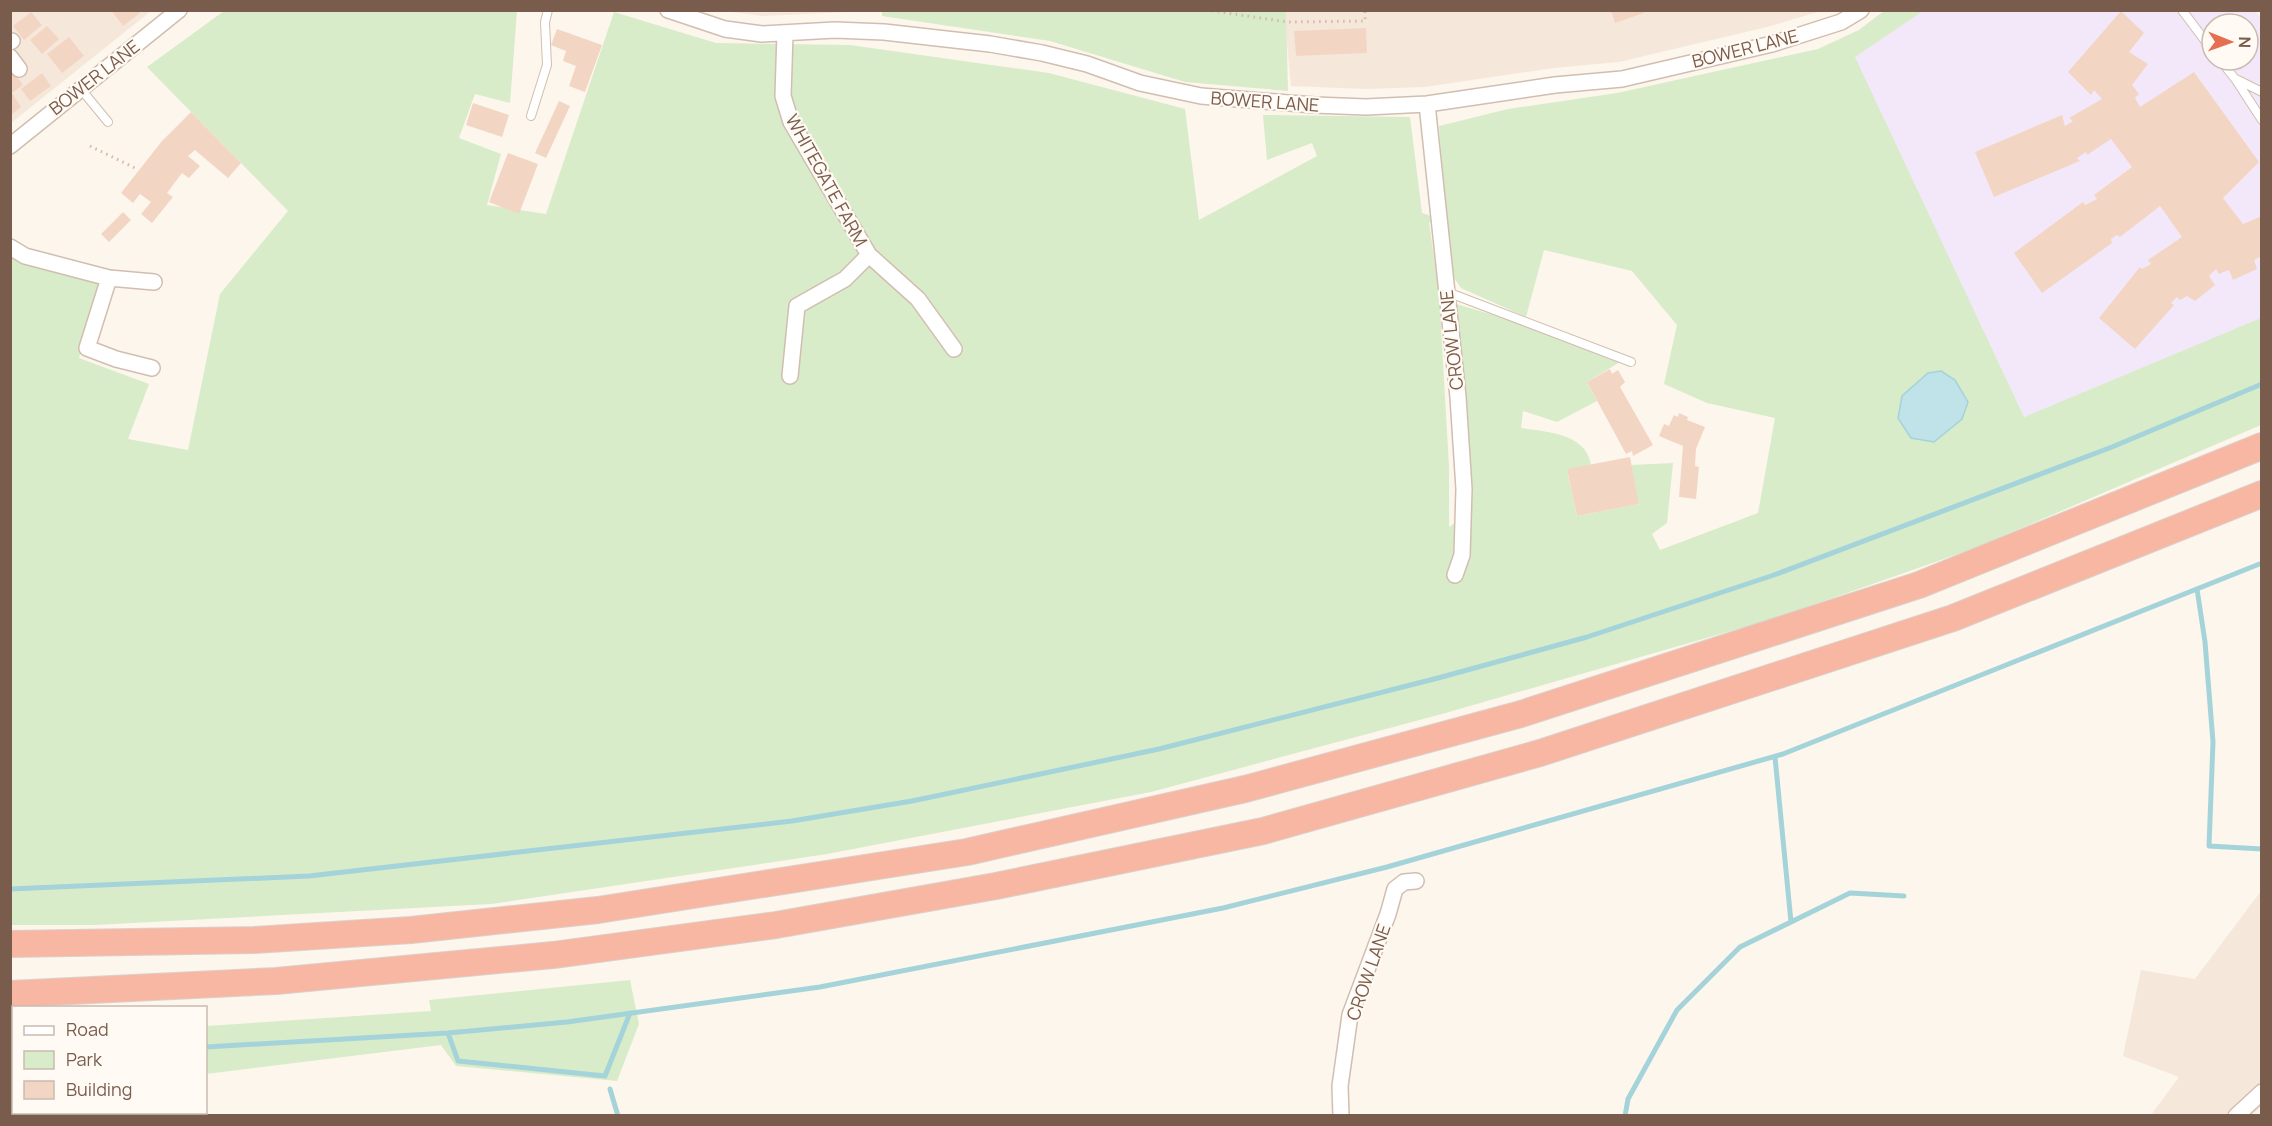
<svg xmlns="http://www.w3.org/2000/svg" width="2272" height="1126" font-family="Manrope,sans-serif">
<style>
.residential{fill:#f5e8da}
.education{fill:#f3e8fa;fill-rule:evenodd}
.green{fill:#d8ecc9;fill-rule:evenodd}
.water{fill:#bfe3e8;stroke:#a5d3da;stroke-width:1.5}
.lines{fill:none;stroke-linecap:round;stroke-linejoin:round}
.stream{stroke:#a5d3da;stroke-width:5}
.building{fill:#f3d5c3}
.service-casing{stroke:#d1beb0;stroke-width:10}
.minor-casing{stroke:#d1beb0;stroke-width:18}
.motorway-casing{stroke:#dad1cd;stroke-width:28}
.path{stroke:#d9b8a5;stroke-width:3;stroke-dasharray:1.5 4.5;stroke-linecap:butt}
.service{stroke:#fff;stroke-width:8}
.minor{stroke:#fff;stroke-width:15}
.motorway{stroke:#f7b7a3;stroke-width:26}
.labels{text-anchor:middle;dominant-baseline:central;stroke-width:4.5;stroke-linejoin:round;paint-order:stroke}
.street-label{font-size:18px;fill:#7a5c4d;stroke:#fffaf3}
</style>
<rect width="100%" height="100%" fill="#fdf6ec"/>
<!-- residential -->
<path class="residential" d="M11,11H151L11,123Z
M724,11V10L869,11L763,16Z
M1284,11H1821L1767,27L1619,62L1554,68L1425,87L1366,89L1291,86Z
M2261,891V1106L2252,1115H2151L2179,1077L2123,1056L2141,970L2195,979Z"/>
<!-- education -->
<path class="education" d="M1884,11H2255L2262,19L2261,343L2024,417L1844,37L1859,30ZM2212,24H2248V60H2212Z"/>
<!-- green -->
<path class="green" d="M224,11H517L510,103L475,94L459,138L501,154L487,205L546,214L614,12L716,43L850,45L1049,73L1185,109L1199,220L1317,156L1312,143L1267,160L1263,115L1410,117L1422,213L1446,221L1439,126L1508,109L1617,93L1818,49L1859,30L1884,11H1923L1855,57L2024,417L2261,318V425L1975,548L1776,618L1442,714L1151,792L827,854L491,904L95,925H11L10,256L25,265L99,282L79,358L149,384L128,439L188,450L220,294L288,211L147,67ZM1429,222L1448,227L1452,275L1461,288L1526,317L1544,250L1632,271L1677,325L1664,384L1707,403L1775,418L1758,513L1660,550L1652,534L1667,523L1673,463L1631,465L1639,504L1577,516L1567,470L1591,465C1586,433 1547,432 1521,428L1523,411L1557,422L1597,401L1587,382L1620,362L1524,324L1456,304L1455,318L1467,515L1449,527V467L1439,292Z
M882,11H1286L1288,91L1185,82L1050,41L882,16Z
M630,980L639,1024L617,1081L456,1066L441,1045L206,1074V1026L431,1011L429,1000Z"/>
<!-- water -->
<path class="water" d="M1941,371L1955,380L1968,402L1962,419L1934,442L1911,438L1898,418L1902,396L1928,373Z"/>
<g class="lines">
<!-- stream -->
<path class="stream" d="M2197,589L2205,642L2213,742L2209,846L2262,849
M1775,757L1791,922
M10,889L309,876L792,821L912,801L1159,749L1438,678L1587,637L1774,575L2112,447L2262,384
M448,1033L458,1061L605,1076L630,1013
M206,1047L448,1033L567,1022L820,987L1223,908L1387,867L1783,754L2262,563
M10,1067L14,1060
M610,1089L618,1116
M1625,1116L1628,1099L1677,1010L1740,947L1850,893L1904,896"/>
</g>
<!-- building -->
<path class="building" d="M111,10H138L140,13L123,26Z
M1611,10H1643L1644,13L1615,23Z
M2121,11L2144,33L2129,52L2148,64L2132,85L2139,94L2135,98L2140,107L2194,72L2259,162L2223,198L2243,224L2262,216V256L2254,260L2257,269L2233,280L2229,270L2219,274L2216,269L2209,276L2215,285L2195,301L2187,296L2180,300L2177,297L2171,303L2174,305L2135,349L2099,318L2140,267L2142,269L2151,264L2148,260L2182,237L2160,206L2120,237L2117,235L2111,239L2112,243L2042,293L2014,253L2083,202L2085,205L2097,199L2094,195L2132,167L2111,139L2087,155L2086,152L2077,158L2080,161L1994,197L1975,152L2062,115L2065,126L2073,121L2069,118L2102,99L2094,90L2091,95L2068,72Z
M31,12L42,25L24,40L13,26Z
M47,26L59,39L42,54L30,40Z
M1366,28L1367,53L1296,56L1294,31Z
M557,29L602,45L585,92L569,86L576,66L563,61L566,51L551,45Z
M69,37L84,56L62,73L47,54Z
M10,67L23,85L12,93L21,107L12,114Z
M42,73L51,86L30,101L21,89Z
M559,101L570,106L546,158L535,153Z
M473,103L509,115L502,137L466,125Z
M191,112L241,163L228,178L195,150L188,156L200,166L189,178L182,173L167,193L173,197L152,223L141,214L151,202L140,194L133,203L121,193L162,141Z
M508,153L538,164L519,214L489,202Z
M123,212L131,220L109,242L101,234Z
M1610,369L1612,374L1618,370L1625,382L1620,387L1653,445L1633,456L1632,451L1626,454L1587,382Z
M1679,413L1688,417L1687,420L1705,427L1696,449L1695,466L1699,467L1696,499L1679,497L1683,446L1659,436L1664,424L1669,426L1674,415L1678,417Z
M1630,457L1639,504L1577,516L1567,469Z"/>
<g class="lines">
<!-- service casing -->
<g class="service-casing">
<path id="service" d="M2182,10L2212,50
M2220,60L2236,80L2262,120
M2238,80L2262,92
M80,88L108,122
M531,116L547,65L545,22L548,10
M1447,292L1631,362"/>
</g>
<!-- minor casing -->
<g class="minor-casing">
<path id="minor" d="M668,10L725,29L762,34L835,30L884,32L990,44L1042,53L1087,64L1140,83L1201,96L1314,105L1366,107L1427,104L1555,85L1622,79L1772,44L1841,22L1861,10
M785,33L783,96L791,122L869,255L845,279L797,306L790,376
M10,42L12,41
M10,57L19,69
M1427,104L1458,397L1464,489L1462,555L1455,575
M10,146L179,10
M10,247L25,256L109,278L87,348L116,359L152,368
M869,255L918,299L954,349
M109,278L154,282
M1341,1116L1340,1086L1350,1015L1388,914L1395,889L1404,882L1416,881
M2236,1116L2262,1092"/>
</g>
<!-- motorway casing -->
<g class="motorway-casing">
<path id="motorway" d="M10,944L254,940L411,930L598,910L967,852L1245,789L1521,714L1919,585L2262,446
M10,994L276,981L553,955L776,925L996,886L1263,831L1540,753L1953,618L2262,494"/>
</g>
<!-- path -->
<path class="path" d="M1206,10L1288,22L1365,21V10
M90,146L135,168
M10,1094H14
M73,1112L78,1116"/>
<!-- service -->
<use href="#service" class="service"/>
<!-- minor -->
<use href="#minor" class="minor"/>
<!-- motorway -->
<use href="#motorway" class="motorway"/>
</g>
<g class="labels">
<!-- street labels -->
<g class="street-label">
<text transform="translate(1745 48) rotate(-14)">BOWER LANE</text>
<text transform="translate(94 77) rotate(-38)">BOWER LANE</text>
<text transform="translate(1265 101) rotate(4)">BOWER LANE</text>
<text transform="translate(827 180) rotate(61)">WHITEGATE FARM</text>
<text transform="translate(1451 340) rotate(-96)">CROW LANE</text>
<text transform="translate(1368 972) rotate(-71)">CROW LANE</text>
</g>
</g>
<!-- border -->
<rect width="2272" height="1126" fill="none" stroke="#7a5c4d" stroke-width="24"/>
<!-- legend -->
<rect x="12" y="1006" width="195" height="108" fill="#fffaf3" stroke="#cabbb1" stroke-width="1.5"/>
<rect x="24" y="1026" width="30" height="9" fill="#ffffff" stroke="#cabbb1" stroke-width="1.5"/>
<text x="66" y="1036" font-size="18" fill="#7a5c4d">Road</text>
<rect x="24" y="1051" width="30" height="18" fill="#d8ecc9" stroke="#cabbb1" stroke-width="1.5"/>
<text x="66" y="1066" font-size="18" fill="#7a5c4d">Park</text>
<rect x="24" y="1081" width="30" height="18" fill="#f3d5c3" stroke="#cabbb1" stroke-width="1.5"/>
<text x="66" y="1096" font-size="18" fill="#7a5c4d">Building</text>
<!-- north arrow -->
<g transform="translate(2230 42) rotate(91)"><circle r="28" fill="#fffaf3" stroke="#cabbb1" stroke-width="1.5"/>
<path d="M0-4.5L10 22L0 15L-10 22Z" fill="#e76f51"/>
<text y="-9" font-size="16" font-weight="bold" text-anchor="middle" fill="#7a5c4d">N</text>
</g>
</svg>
